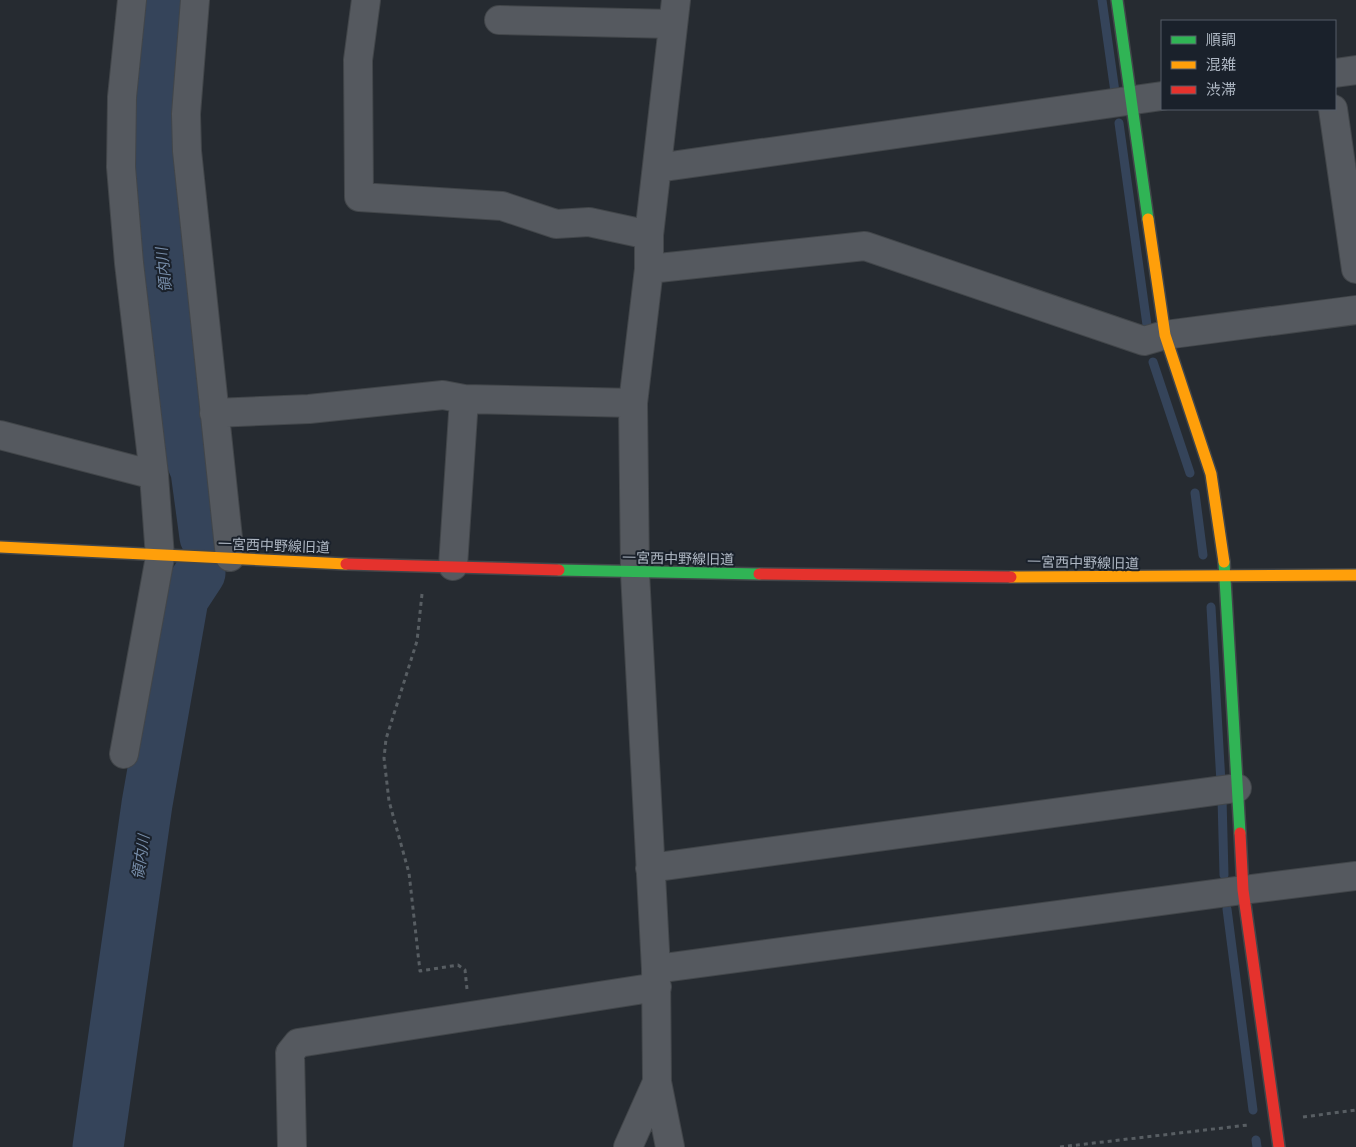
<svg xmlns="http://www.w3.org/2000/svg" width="1356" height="1147" font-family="Lato,'Noto Sans JP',sans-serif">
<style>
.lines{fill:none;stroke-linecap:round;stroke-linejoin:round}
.stream{stroke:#35445a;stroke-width:9}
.river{stroke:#35445a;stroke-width:51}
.street-casing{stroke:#42464a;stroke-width:30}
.fast-casing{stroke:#42464a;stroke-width:14}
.slow-casing{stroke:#42464a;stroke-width:14}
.jam-casing{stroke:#42464a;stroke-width:14}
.path{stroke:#585e63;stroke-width:3;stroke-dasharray:4 4;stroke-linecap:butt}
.street{stroke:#55595f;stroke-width:28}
.fast{stroke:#30b455;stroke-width:11}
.slow{stroke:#ff9f0a;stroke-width:11}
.jam{stroke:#e5322d;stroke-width:11}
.labels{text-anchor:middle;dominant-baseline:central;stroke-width:4;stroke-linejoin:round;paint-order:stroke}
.street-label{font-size:14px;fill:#aeb7c3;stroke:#1a212b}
.water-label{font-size:15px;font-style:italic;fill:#788eaa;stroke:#1a212b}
</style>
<rect width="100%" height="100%" fill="#262b31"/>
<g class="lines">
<!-- stream -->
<path class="stream" d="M1102,0L1116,99
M1119,123L1147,325
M1153,362L1190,473
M1195,493L1203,555
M1211,607L1221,783
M1222,798L1224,875
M1227,909L1253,1110
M1256,1140L1257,1147"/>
<!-- river -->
<path class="river" d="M160,0L148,135L179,429L196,471L205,537
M98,1147L147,804L183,599L200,573"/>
<!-- street casing -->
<g class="street-casing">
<path id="street" d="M195,0L186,114L187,151L230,557
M366,0L358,60L359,197L502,206L556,224L589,222L649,235
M499,20L672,24
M1335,73L1356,70
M1333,109L1356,269
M657,168L1162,96
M649,269L865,246L1144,341L1165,335L1356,310
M214,413L309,409L443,395L464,399
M0,435L154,475
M453,566L464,399L633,403
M124,754L160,557L154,475L129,263L121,167L122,97L132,0
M650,868L1237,788
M656,969L1243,890L1356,876
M657,1082L670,1147
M292,1147L290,1053L298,1043L657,987
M628,1147L657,1082L656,969L635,573L633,403L649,269V235L676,0"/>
</g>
<!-- fast casing -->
<g class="fast-casing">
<path id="fast" d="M1117,0L1148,219
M1224,562L1240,833
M559,570L759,574"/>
</g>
<!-- slow casing -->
<g class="slow-casing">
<path id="slow" d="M1148,219L1165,335L1211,474L1224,562
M0,547L346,564
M1011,577L1356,575"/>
</g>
<!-- jam casing -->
<g class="jam-casing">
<path id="jam" d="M346,564L559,570
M759,574L1011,577
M1240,833L1243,890L1279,1147"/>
</g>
<!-- path -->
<path class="path" d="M422,594L417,641L386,739L384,758L389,801L409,873L420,971L458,965L465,970L467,989
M1303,1117L1356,1110
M1060,1147L1248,1125"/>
<!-- street -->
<use href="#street" class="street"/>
<!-- fast -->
<use href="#fast" class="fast"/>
<!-- slow -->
<use href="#slow" class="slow"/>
<!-- jam -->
<use href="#jam" class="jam"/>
</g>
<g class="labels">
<!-- street labels -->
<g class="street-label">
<text transform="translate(274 545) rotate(2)">一宮西中野線旧道</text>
<text transform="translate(678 558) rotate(1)">一宮西中野線旧道</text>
<text transform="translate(1083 562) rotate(1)">一宮西中野線旧道</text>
</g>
<!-- water labels -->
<g class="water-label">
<text transform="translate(163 270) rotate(-96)">領内川</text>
<text transform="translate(140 857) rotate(-82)">領内川</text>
</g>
</g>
<!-- legend -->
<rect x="1161" y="20" width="175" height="90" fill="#1a212b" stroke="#555d68"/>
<rect x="1171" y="36" width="25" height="8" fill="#30b455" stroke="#555d68"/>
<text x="1206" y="45" font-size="15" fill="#aeb7c3">順調</text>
<rect x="1171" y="61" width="25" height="8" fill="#ff9f0a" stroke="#555d68"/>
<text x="1206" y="70" font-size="15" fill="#aeb7c3">混雑</text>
<rect x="1171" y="86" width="25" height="8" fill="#e5322d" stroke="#555d68"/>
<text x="1206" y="95" font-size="15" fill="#aeb7c3">渋滞</text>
</svg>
